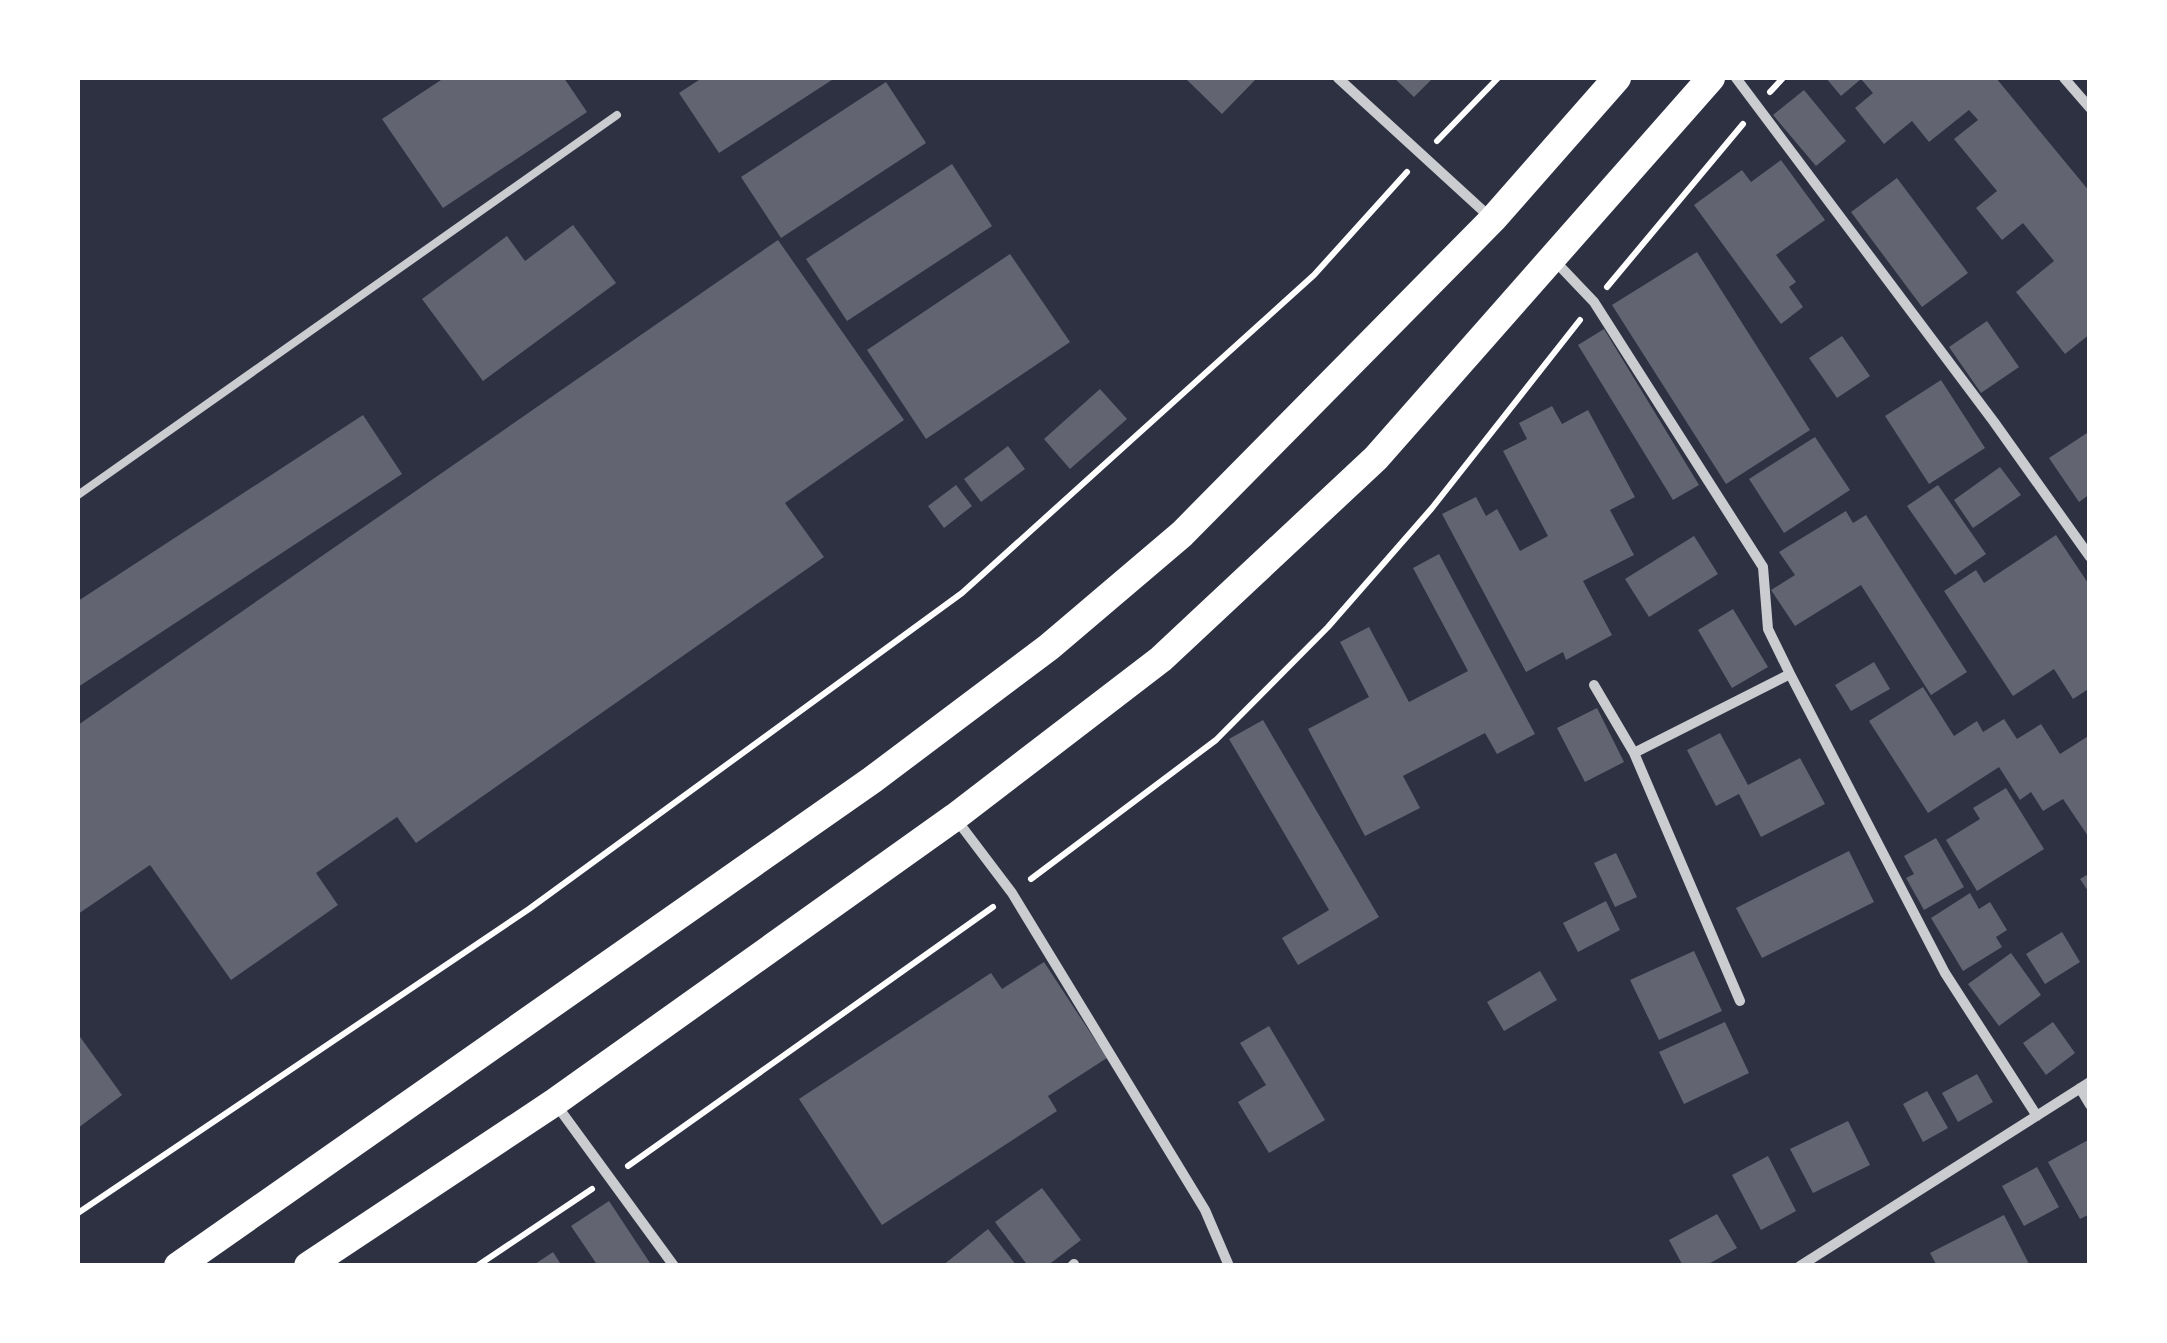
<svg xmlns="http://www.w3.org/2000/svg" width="2167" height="1343" font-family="Manrope,sans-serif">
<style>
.building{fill:#626471}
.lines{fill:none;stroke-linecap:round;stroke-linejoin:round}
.path{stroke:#fff;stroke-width:6}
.service{stroke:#caccd0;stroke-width:8}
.minor{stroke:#caccd0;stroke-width:10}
.trunk{stroke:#fff;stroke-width:28}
</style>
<rect width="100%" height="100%" fill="#2d3142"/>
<!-- building -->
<path class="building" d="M444,78H564L587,112L443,208L382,119Z
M702,78H835L719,153L679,93Z
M1185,78H1257L1222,114Z
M1394,78H1433L1414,97Z
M1826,78H1996L2090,192V334L2065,354L2016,292L2054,261L2023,223L2002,240L1976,208L1997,191L1954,139L1978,120L1969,110L1929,142L1912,121L1884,144L1855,108L1873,93L1861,79L1841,96Z
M886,82L926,143L781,238L741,177Z
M1804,90L1846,141L1816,166L1773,115Z
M1781,160L1825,220L1776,255L1796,282L1789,287L1803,307L1781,324L1694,205L1742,170L1751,182Z
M952,164L992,226L847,321L806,259Z
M1897,178L1968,273L1922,307L1851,212Z
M573,225L616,283L483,381L422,299L507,236L525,261Z
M778,240L904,420L785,503L824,557L416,843L397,817L316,873L338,905L231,980L150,865L78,914V725Z
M1697,252L1810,430L1726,484L1612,305Z
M1010,254L1070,342L926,439L867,350Z
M1987,321L2019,367L1981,393L1949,347Z
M1604,329L1699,485L1673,500L1578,345Z
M1842,336L1870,376L1837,398L1809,358Z
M1941,380L1985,448L1929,484L1885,416Z
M1100,389L1127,419L1070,469L1044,439Z
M1552,406L1562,424L1588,410L1635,497L1610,510L1634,555L1583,581L1612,635L1566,660L1563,652L1526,672L1442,514L1476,497L1486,516L1497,509L1520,551L1548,536L1503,451L1527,439L1519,423Z
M363,415L402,474L78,687V601Z
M2090,431V494L2079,502L2049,458Z
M1815,437L1850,490L1784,533L1749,479Z
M1008,446L1025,469L981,502L964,479Z
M2000,467L2021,495L1973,528L1954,500Z
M956,485L972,506L944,528L928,506Z
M1938,485L1986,554L1955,575L1907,506Z
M1846,511L1853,523L1866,515L1967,672L1931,695L1861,585L1795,626L1771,590L1795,575L1779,552Z
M2056,535L2090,586V688L2073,699L2054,669L2013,696L1944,591L1976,570L1984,583Z
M1694,536L1718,574L1649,617L1625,579Z
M1439,554L1535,734L1497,754L1485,733L1403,776L1420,808L1365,836L1308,729L1369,697L1340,642L1369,627L1409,702L1468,671L1413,568Z
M1733,609L1768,667L1732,688L1698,630Z
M1874,662L1890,689L1851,711L1835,685Z
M1923,687L1954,736L1977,721L1983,732L2004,719L2017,739L2041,724L2060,754L2090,735V839L2063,799L2043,811L2031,792L2020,800L1999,767L1928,813L1869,721Z
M1597,708L1624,762L1585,782L1557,728Z
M1263,720L1379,917L1298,965L1282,938L1329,910L1229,739Z
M1720,733L1748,785L1800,758L1825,804L1761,837L1739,794L1716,806L1687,750Z
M2006,788L2044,849L1977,891L1946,840L1980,819L1973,808Z
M1936,838L1964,887L1924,910L1906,878L1914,874L1904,856Z
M1849,851L1874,902L1762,958L1736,908Z
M1616,853L1637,897L1615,907L1594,863Z
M2090,873V894L2080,879Z
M1970,893L1979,909L1990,902L2007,930L1996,937L2002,947L1963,971L1931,918Z
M1606,901L1620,930L1578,952L1563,923Z
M2062,932L2080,962L2045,984L2026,954Z
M1694,951L1722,1011L1659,1040L1630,980Z
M2011,953L2041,995L1999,1026L1968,984Z
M1044,962L1107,1058L1048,1096L1057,1111L882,1225L799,1099L991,973L1002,989Z
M1540,971L1557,1000L1504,1031L1487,1002Z
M1725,1022L1749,1073L1684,1104L1659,1052Z
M2053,1022L2075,1053L2046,1075L2023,1043Z
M1269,1026L1325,1120L1269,1153L1238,1102L1266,1085L1240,1043Z
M78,1034L122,1095L78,1128Z
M1977,1074L1993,1102L1958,1122L1942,1093Z
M1927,1091L1948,1128L1923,1142L1903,1104Z
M1848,1121L1870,1165L1813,1193L1790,1149Z
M2090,1139V1214L2080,1219L2048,1162Z
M1768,1156L1796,1211L1761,1230L1732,1175Z
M2037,1167L2059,1207L2024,1226L2002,1186Z
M1042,1188L1081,1240L1047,1266H1028L995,1222Z
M609,1201L652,1266H598L571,1226Z
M1717,1214L1737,1248L1705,1266H1683L1669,1240Z
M2004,1215L2030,1266H1937L1930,1253Z
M988,1229L1017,1266H942Z
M553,1252L562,1266H532Z"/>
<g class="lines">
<!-- path -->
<path class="path" d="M1770,92L1783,78
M1437,141L1498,78
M1607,287L1743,124
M1031,879L1216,740L1328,627L1432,508L1580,320
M628,1166L993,907
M78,1213L529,909L962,593L1314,275L1407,172
M477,1266L592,1189"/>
<!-- service -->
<path class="service" d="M78,495L617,115"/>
<!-- minor -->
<path class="minor" d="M1338,78L1492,219
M1736,78L1994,422L2090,557
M2064,78L2090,108
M1554,260L1594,302L1763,567L1768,629L1790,674L1945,973L2037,1116
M1594,685L1634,753
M956,819L1012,893L1205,1210L1229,1266
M1740,1001L1634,753L1790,674
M2080,1088L2090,1105
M555,1103L674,1266
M1072,1266L1074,1264
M1800,1266L2090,1082"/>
<!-- trunk -->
<path class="trunk" d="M178,1266L872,780L1049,647L1182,534L1493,219L1617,78
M308,1266L555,1102L955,817L1161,659L1376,458L1711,78"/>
</g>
<!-- border -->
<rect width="2167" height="1343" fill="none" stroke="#ffffff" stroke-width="160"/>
</svg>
